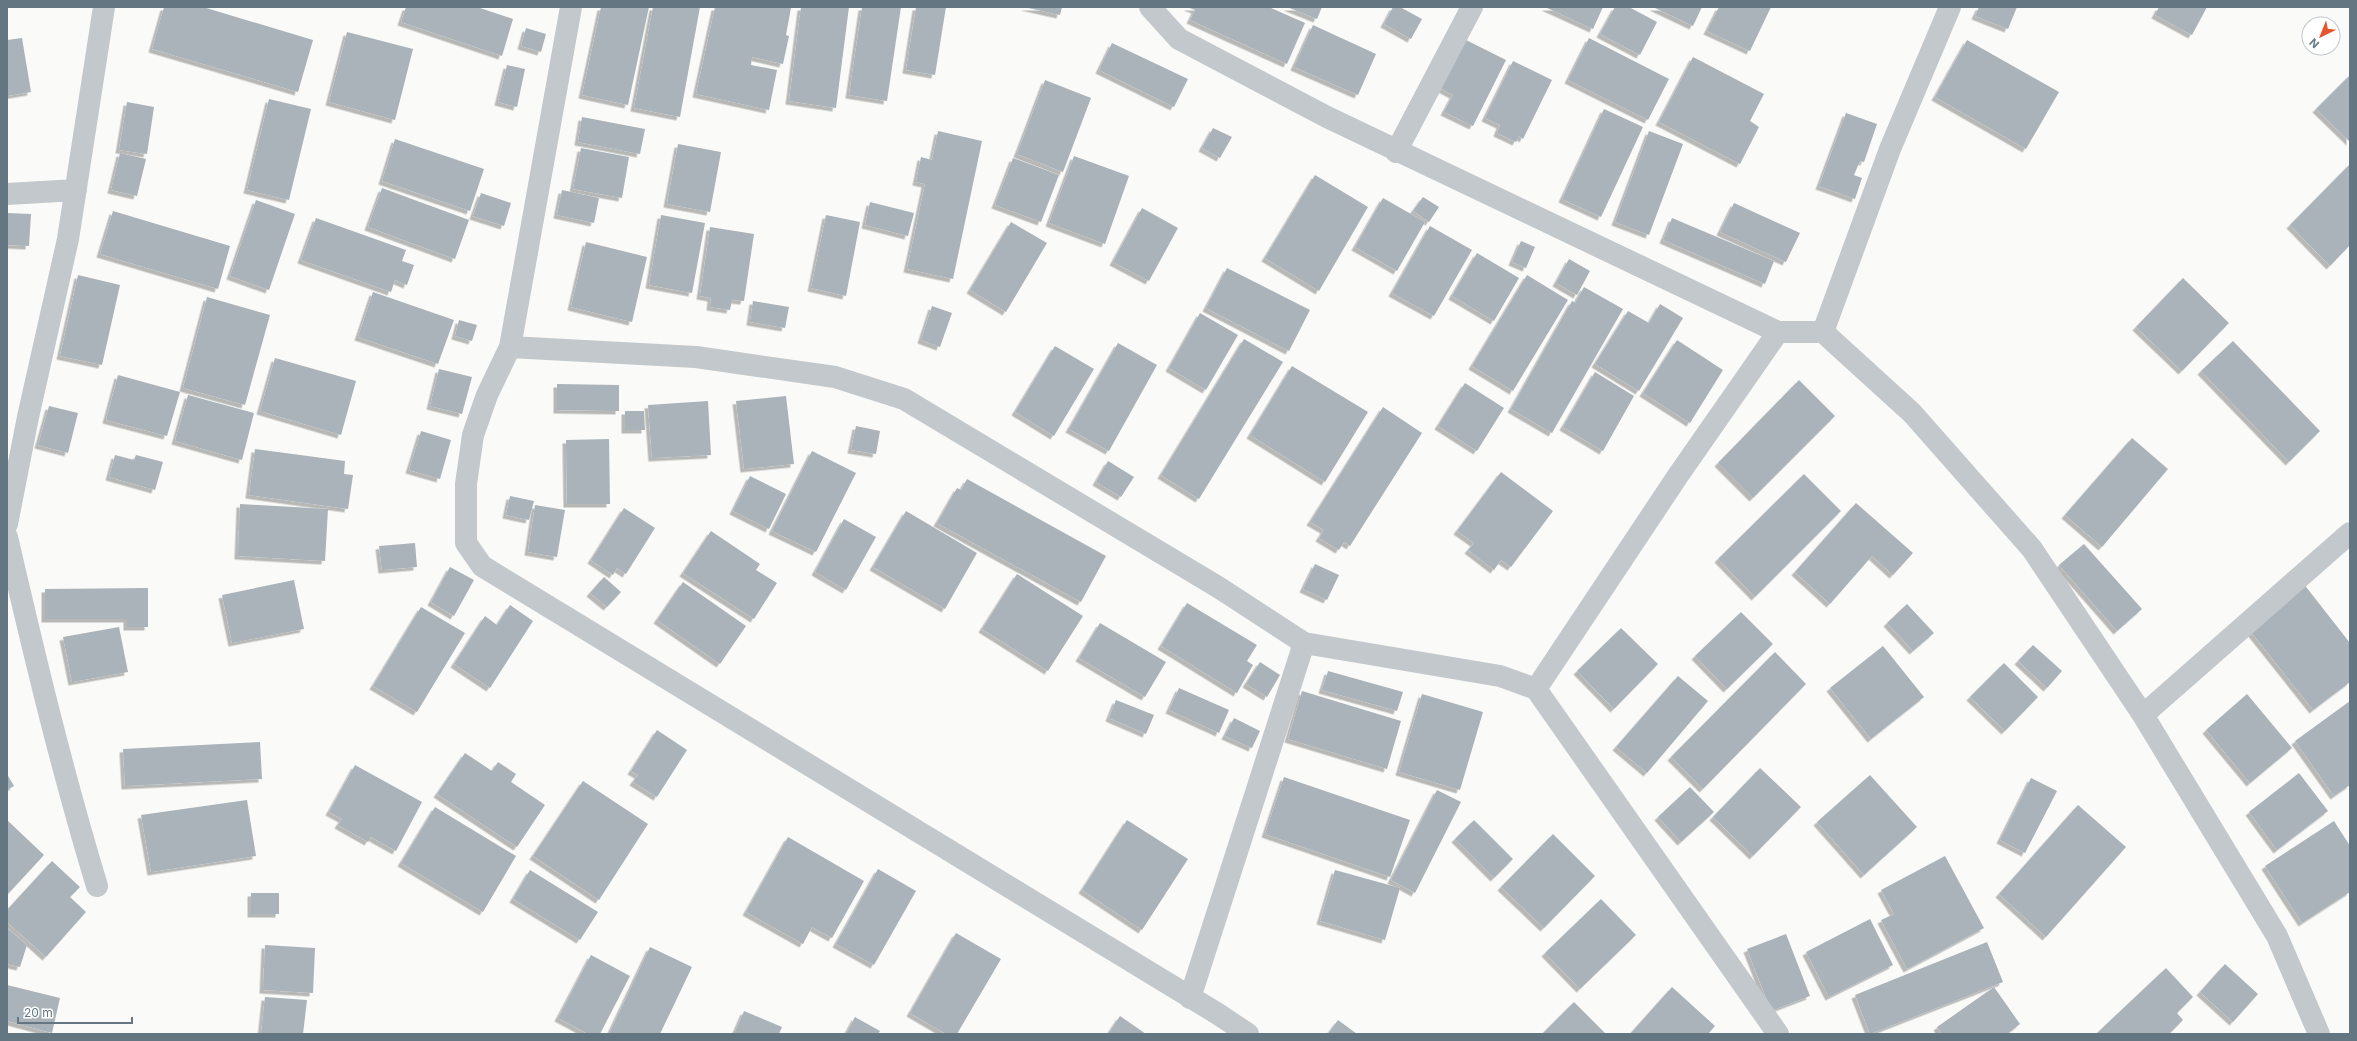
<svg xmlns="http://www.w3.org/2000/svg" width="2357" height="1041" font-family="Inter,sans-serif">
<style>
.building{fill:#aab3b9;filter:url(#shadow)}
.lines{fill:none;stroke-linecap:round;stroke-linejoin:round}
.minor{stroke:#c3c8cc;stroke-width:22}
</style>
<defs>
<filter id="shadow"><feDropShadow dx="-3.5" dy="3.5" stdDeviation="0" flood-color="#0004"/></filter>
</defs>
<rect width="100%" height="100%" fill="#fafaf8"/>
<!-- building -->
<path class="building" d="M164,7H203L313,40L298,92L152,49Z
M406,7H477L513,19L502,56L401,22Z
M601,7H649L628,105L582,95Z
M653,7H700L680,117L634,108Z
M715,7L791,8L786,35L789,36L783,64L752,57L751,65L777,70L769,110L696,94Z
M801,7H849L836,108L789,101Z
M862,7H901L887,101L849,95Z
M916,7H946L935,75L906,70Z
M1024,7H1062L1060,15Z
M1187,7H1269L1305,23L1287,64L1190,20L1195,10Z
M1287,7H1322L1317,19Z
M1393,7H1400L1422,19L1411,39L1384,24Z
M1545,7H1603L1593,29Z
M1615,7H1629L1657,22L1640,55L1600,34Z
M1653,7H1702L1693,26Z
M1719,7H1771L1750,51L1707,31Z
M1979,7H2017L2008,29L1975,16Z
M2159,7H2207L2192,35L2155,15Z
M1313,25L1376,54L1358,95L1294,67Z
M526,28L546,34L541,52L521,46Z
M347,32L413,49L395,120L329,102Z
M22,38L31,92L7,96V40Z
M1589,38L1669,79L1648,120L1568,80Z
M1464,39L1506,60L1473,126L1444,112L1453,95L1440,88Z
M1967,40L2059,92L2026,149L1935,97Z
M1112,43L1188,79L1174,107L1099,70Z
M1693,57L1764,94L1750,121L1759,127L1740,164L1659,122Z
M1513,61L1552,80L1523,139L1519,136L1516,142L1497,133L1500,125L1485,118Z
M507,65L525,69L517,107L498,102Z
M2350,75V142L2316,109Z
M1045,80L1091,98L1063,172L1017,154Z
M269,99L311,109L289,200L247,190Z
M127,102L154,107L147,154L119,150Z
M1604,109L1643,127L1601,217L1562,199Z
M1846,113L1877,124L1864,162L1860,161L1854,175L1862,178L1855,199L1819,186Z
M582,117L645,129L640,154L578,142Z
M1213,128L1232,137L1220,158L1202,148Z
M938,131L982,141L953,279L907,269L925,184L916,182L921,157L932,160Z
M1649,131L1683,144L1649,235L1615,222Z
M395,139L484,169L470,211L382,181Z
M678,144L721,152L710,212L667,204Z
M581,148L629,157L622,198L573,189Z
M120,153L146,159L137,196L111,190Z
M1074,156L1129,176L1105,244L1049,223Z
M1013,158L1059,175L1041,222L995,205Z
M2350,164V245L2330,266L2290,225Z
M1315,175L1368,207L1319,291L1265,258Z
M382,188L469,220L455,259L368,227Z
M562,190L599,198L594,223L557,215Z
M481,193L511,203L504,226L473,216Z
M1423,197L1439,207L1429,222L1413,211Z
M1383,198L1425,222L1397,271L1355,247Z
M256,200L295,214L269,290L230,276Z
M870,202L914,213L908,236L865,225Z
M1734,203L1800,233L1786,262L1720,232Z
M1142,208L1178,228L1149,281L1113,262Z
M113,211L230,246L218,289L100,254Z
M7,213L31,214L29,246L7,245Z
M661,215L705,223L692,293L649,285Z
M826,215L860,222L846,296L811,288Z
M316,218L406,250L402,261L414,265L407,285L395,280L391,292L301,260Z
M1672,218L1774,261L1765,284L1663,240Z
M1011,222L1047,243L1006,312L970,290Z
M1430,226L1472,250L1434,316L1392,293Z
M710,227L754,234L744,301L732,300L730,310L710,307L711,298L700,296Z
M1521,241L1535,247L1526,268L1512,262Z
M586,242L647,257L632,322L571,307Z
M1477,253L1519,278L1494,321L1452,296Z
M1569,259L1590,271L1577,295L1556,283Z
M1227,268L1310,310L1289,351L1206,308Z
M78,275L120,285L102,365L60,356Z
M1527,275L1568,300L1513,391L1472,366Z
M2183,278L2229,323L2182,371L2136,327Z
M1584,287L1623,309L1552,433L1511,409L1572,301L1575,303Z
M373,292L454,320L438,364L358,337Z
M207,297L270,315L245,405L183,388Z
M753,301L789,307L785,328L750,322Z
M1660,304L1683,318L1639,391L1595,364L1628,311L1649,323Z
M932,306L952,313L940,347L921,340Z
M1200,313L1238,335L1206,390L1169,368Z
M459,320L477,325L472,341L455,336Z
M1244,339L1283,362L1199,499L1161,475Z
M1677,340L1723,370L1690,423L1643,393Z
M2233,341L2320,431L2289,462L2201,371Z
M1118,343L1157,365L1109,451L1069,429Z
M1055,346L1094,369L1054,436L1015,412Z
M275,358L356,381L341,435L260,411Z
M1292,366L1368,412L1325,482L1250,435Z
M439,369L472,377L462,414L430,406Z
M1595,372L1634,396L1603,451L1563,427Z
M118,375L180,392L167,436L106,420Z
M1799,380L1835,416L1753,498L1718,463Z
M1465,383L1504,408L1477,451L1438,426Z
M557,384L619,385V411L557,410Z
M188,395L254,413L242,460L175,441Z
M786,396L794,464L744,469L736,401Z
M708,401L711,455L652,458L648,405Z
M49,406L78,413L68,453L38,445Z
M1383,407L1422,433L1350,546L1344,542L1339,550L1319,538L1324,530L1310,522Z
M625,411H644L645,430H625Z
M856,426L880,431L876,454L851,450Z
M421,431L451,440L440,479L409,470Z
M2132,438L2168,469L2102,547L2065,515Z
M609,439L610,504H567L566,440Z
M255,449L345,461L344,474L353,475L348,509L249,495Z
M812,451L856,473L816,552L772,531Z
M115,455L134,460L136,455L163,462L155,490L109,477Z
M1108,461L1134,477L1121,497L1096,482Z
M1501,472L1553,511L1511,567L1501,560L1494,570L1468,550L1474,543L1457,531Z
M1804,474L1841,511L1755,597L1718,559Z
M750,476L786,494L769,529L733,511Z
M967,479L1106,556L1081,602L937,523L957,488L961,490Z
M510,496L534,501L529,520L506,515Z
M1856,503L1913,553L1893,575L1872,556L1830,604L1795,572Z
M240,504L328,509L325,561L238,556Z
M535,505L565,510L557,557L528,552Z
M624,508L655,528L626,574L617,568L613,575L591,560Z
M906,511L977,553L945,609L873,567Z
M844,519L876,537L846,590L815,572Z
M711,531L760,564L756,570L777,583L754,619L683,573Z
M415,543L417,567L382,570L379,546Z
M2084,544L2142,609L2117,631L2059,565Z
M1315,564L1339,575L1327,600L1303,589Z
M450,567L474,580L454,616L431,602Z
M1017,574L1083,616L1048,671L982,629Z
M604,577L621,592L607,607L590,593Z
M294,580L304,629L232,643L222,595Z
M683,582L746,626L720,664L657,620Z
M2303,583L2350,643V682L2313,710L2247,627Z
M148,588V627H127V619H45V589Z
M1187,603L1257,645L1247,661L1253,665L1237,693L1161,646Z
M1907,604L1934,633L1913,651L1887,623Z
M510,605L533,621L490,688L454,664L485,616L497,625Z
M421,607L465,633L417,712L373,686Z
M1741,612L1773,644L1727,689L1695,656Z
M1100,623L1166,662L1145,697L1079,658Z
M119,627L128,672L72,682L63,637Z
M1621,628L1658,664L1614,709L1577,671Z
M2033,645L2062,671L2047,688L2018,661Z
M1883,646L1924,697L1871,739L1830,688Z
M1775,652L1806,684L1703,789L1671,757Z
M1260,662L1280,675L1267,697L1246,684Z
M2004,663L2038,697L2005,731L1970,697Z
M1328,671L1403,692L1397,711L1322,690Z
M1678,676L1708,701L1647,773L1616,747Z
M1179,688L1229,710L1219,733L1169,710Z
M1302,691L1401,721L1387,769L1288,739Z
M1422,694L1483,712L1460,790L1399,772Z
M2247,694L2292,748L2250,783L2206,730Z
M1116,700L1154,715L1146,734L1109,718Z
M2350,701V785L2334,796L2295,741Z
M1234,718L1260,731L1252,748L1225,736Z
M657,730L687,750L657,797L633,782L638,775L631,771Z
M260,742L262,779L125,786L123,749Z
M465,753L492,771L498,762L516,774L511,782L545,805L517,847L437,794Z
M355,765L422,802L396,851L371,837L368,842L338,825L342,819L329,812Z
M1760,768L1801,807L1753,856L1713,817Z
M2299,773L2328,811L2277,850L2249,812Z
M7,774L14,786L7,790Z
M1870,775L1917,827L1864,875L1817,822Z
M1284,777L1410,820L1390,877L1265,834Z
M2031,778L2057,791L2025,853L2000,840Z
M583,781L648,824L599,900L533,856Z
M1690,787L1714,812L1681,842L1658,817Z
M1437,790L1461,802L1415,893L1391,880Z
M247,800L256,856L151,872L141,815Z
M2078,805L2126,847L2046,937L1999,894Z
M435,807L516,856L483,912L401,863Z
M7,820L44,855L7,895Z
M1127,820L1188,859L1142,930L1082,890Z
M1474,820L1513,859L1494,878L1455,839Z
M2334,821L2350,846V892L2302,923L2265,866Z
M1553,834L1595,876L1544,928L1501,887Z
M788,837L864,881L832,938L812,927L803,944L746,912Z
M1945,856L1984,928L1907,969L1881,920L1894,914L1881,890Z
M52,861L80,887L70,897L86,912L46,957L7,922V910Z
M878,869L916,891L874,965L836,944Z
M530,870L598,912L580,940L513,899Z
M1335,870L1400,888L1385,940L1320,921Z
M251,893H279V914H251Z
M1601,899L1636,935L1580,989L1545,953Z
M1870,919L1893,965L1829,997L1806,952Z
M7,928L27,945L20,967L7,964Z
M956,933L1001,959L957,1034H946L910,1013Z
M1786,934L1810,996L1771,1011L1747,949Z
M1987,942L2003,982L1870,1034L1855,995Z
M265,945L315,948L313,993L263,990Z
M650,947L692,967L660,1034H609Z
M591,955L630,976L600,1034H588L558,1018Z
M2225,964L2258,994L2233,1022L2200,992Z
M2166,968L2193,997L2177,1013L2183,1020L2169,1034H2096Z
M7,985L60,998L52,1033L7,1021Z
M1672,987L1715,1026L1708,1034H1630Z
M1994,987L2020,1024L2007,1034H1942L1937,1027Z
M265,997L307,1000L303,1034H261Z
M1574,1002L1606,1034H1542Z
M744,1011L782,1027L779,1034H734Z
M1120,1016L1146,1034H1108Z
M855,1017L880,1031L878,1034H846Z
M1338,1020L1357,1034H1328Z"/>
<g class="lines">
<!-- minor -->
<path class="minor" d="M571,7L510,347L487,395L473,435L466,484V543L482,566L1218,1014L1248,1034
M1150,7L1179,39L1327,117L1778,332H1823L1912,413L2032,549L2143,715L2277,936L2319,1034
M1396,152L1472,7
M7,194L76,190
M1778,332L1677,477L1536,689L1778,1034
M1823,332L1890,149L1950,7
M510,347L696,357L835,377L904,399L1218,587L1304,643L1500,676L1536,689
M7,524L28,417L68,239L104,7
M7,537C34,654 62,771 97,886
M2143,715L2350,533
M1190,998L1304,643"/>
</g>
<!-- border -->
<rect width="2357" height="1041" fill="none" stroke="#657683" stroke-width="16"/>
<!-- north arrow -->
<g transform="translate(2321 36) rotate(223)"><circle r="19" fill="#ffffff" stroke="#c1c8cd"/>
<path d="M0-3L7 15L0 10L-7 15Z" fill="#e4572e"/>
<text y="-6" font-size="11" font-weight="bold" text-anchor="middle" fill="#657683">N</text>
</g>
<!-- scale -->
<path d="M18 1017v6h114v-6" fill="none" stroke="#657683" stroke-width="2"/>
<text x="24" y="1017" font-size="12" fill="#657683" stroke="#ffffff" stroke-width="3" paint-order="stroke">20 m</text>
</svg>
